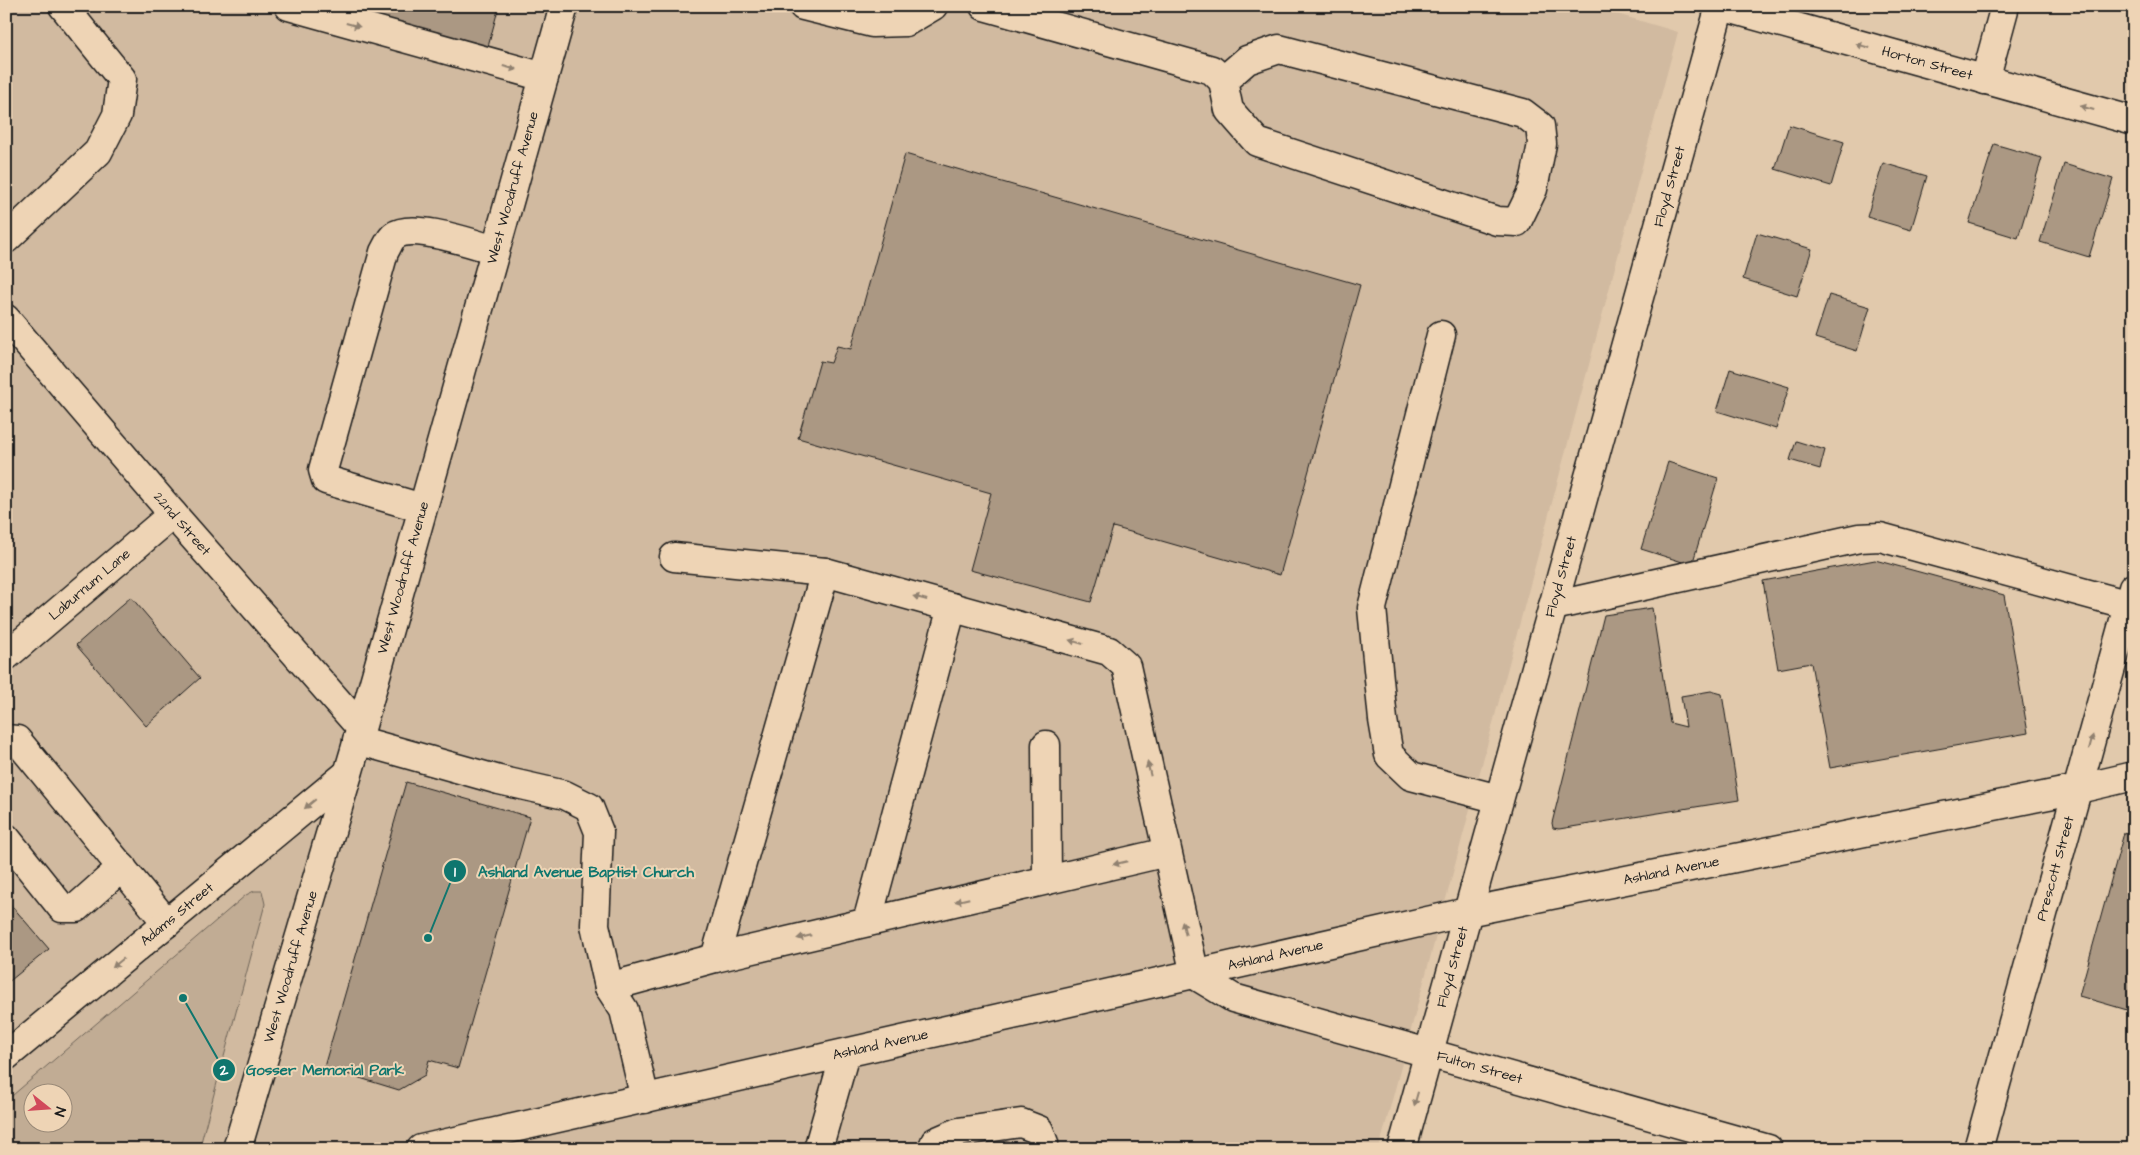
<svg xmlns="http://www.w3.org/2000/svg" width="2140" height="1155" font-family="'Architects Daughter',sans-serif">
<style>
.built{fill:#d1baa0;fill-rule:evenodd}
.green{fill:#c1ac94;stroke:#6e6458;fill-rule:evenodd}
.building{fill:#ab9883;stroke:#1c1c1c}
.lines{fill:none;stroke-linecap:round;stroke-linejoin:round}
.minor-casing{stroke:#1c1c1c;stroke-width:31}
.minor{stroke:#eed4b5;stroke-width:28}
.oneway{fill:#908170}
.labels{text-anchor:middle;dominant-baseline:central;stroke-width:4;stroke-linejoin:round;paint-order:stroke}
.street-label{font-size:14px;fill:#1c1c1c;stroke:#eed4b5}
.leader{fill:none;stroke:#0f766e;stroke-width:2}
.callout-dot{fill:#0f766e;stroke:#eed4b5;stroke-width:2}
.mark-label{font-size:15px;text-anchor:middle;font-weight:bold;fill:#fff}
.callout-label{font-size:15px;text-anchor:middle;font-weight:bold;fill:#0f766e;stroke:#eed4b5;stroke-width:4;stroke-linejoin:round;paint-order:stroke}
</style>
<rect width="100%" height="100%" fill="#e1c9ac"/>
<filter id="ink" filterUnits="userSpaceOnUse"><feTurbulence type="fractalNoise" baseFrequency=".02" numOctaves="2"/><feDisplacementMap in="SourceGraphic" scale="10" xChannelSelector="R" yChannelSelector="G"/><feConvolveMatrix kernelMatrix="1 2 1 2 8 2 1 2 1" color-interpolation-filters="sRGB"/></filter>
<g filter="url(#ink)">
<!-- built -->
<path class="built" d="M6,6H1590L1678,32L1379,1149H6ZM32,1092H62V1122H32Z"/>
<!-- green -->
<path class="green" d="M254,891H262L265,904L200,1146L186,1149H6V1101L246,895ZM32,1092H62V1122H32Z"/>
<!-- building -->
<path class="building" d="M298,6H499L485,58Z
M1789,125L1844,142L1831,186L1775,169Z
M1994,144L2042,158L2018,238L1969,223Z
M905,154L1360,285L1280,575L1113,527L1091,602L970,570L991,493L798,438L820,361L831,363L837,346L851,349Z
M1883,163L1927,176L1911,230L1867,217Z
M2064,164L2113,179L2089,257L2040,242Z
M1757,233L1812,249L1797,296L1743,279Z
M1829,295L1870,307L1857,351L1815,338Z
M1730,369L1789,387L1776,429L1717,411Z
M1796,441L1825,450L1820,469L1790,460Z
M1668,462L1718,478L1692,565L1641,549Z
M1875,560L2004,595L2028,733L1830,768L1811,663L1778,669L1763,581Z
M131,597L200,678L146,726L76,645Z
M1652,608L1670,723L1686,727L1681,696L1711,691L1722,694L1739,800L1559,829L1553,828L1552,823L1604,615Z
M406,782L530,817L458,1068L429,1060L425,1075L399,1090L324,1067Z
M2134,831V1012L2079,996L2124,833Z
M6,899L49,949L6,984Z"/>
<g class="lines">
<!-- minor casing -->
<g class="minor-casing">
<g id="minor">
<path d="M289,6L544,77"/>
<path d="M803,6L872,23L906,22L933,6"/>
<path d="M984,6L1212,70L1223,81L1229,110L1257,142L1497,221L1517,222L1533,189L1542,144L1540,126L1523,113L1279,49L1247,60L1223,81"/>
<path id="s1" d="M1721,6L2134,121"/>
<path d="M1985,80L2005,6"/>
<path d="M6,239L98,152L117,115L122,79L63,6"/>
<path id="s2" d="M6,319L173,514L360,727"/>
<path d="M1441,335L1372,608L1383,720L1389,755L1411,776L1499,799"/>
<path d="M422,508L326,480L323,470L384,252C387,247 390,239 394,236C412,222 474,244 495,250"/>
<path d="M674,557L825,572"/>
<path d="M1553,606L1859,538L1880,537L2129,605"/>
<path id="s3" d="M6,656L173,514"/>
<path d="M6,739L17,740L167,923"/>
<path d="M357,740L499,780L565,795L589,807L599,832L595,925L609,987L624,1010L645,1099"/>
<path d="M1046,745L1047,880"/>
<path d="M6,838L62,908H76L122,867"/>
<path d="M867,922L952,607"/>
<path d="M715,958L1167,852"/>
<path id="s4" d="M609,987L715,958L825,572L1109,651L1126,666L1195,975L1233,998L1768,1149"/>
<path id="s5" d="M6,1056L348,773"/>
<path id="s6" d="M237,1149L355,750L564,6"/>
<path id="s7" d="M421,1149L1467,912L2078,789L2134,776"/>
<path d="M818,1149L845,1054"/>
<path d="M932,1149L935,1142L958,1132L1021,1123L1039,1130L1044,1143L1042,1149"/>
<path id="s8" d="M1402,1149L1720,6"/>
<path id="s9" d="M1978,1149L2133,588"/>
</g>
</g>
<!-- minor -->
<use href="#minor" class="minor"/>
</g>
<!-- one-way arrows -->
<defs><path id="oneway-solid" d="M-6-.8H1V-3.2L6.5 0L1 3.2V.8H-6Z" transform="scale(1.25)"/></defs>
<g class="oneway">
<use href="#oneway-solid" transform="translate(353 25) rotate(15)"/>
<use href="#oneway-solid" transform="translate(1863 46) rotate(-164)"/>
<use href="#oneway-solid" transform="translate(510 68) rotate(15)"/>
<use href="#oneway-solid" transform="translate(2087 108) rotate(-165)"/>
<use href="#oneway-solid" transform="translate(920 598) rotate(-165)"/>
<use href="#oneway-solid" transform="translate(1076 642) rotate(-164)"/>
<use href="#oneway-solid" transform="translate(2091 742) rotate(-75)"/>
<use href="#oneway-solid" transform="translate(1149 769) rotate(-103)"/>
<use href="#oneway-solid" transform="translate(310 804) rotate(140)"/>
<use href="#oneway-solid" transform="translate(1120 863) rotate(167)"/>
<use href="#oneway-solid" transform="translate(962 900) rotate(167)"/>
<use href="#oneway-solid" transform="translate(1184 928) rotate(-103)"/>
<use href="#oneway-solid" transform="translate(804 937) rotate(167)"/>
<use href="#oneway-solid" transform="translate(118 963) rotate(140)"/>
<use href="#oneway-solid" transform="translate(1416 1099) rotate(106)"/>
</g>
</g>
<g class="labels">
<!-- street labels -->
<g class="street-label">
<text stroke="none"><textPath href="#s1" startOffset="214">Horton Street</textPath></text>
<text stroke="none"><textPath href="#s8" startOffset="999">Floyd Street</textPath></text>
<text stroke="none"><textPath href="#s6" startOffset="1000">West Woodruff Avenue</textPath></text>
<text stroke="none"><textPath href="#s2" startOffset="270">22nd Street</textPath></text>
<text stroke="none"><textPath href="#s8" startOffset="594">Floyd Street</textPath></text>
<text stroke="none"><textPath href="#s6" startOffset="595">West Woodruff Avenue</textPath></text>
<text stroke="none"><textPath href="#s3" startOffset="110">Laburnum Lane</textPath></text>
<text stroke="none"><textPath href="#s9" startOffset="291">Prescott Street</textPath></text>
<text stroke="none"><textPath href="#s7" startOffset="1281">Ashland Avenue</textPath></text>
<text stroke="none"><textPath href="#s5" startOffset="222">Adams Street</textPath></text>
<text stroke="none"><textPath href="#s7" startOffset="876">Ashland Avenue</textPath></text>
<text stroke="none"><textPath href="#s6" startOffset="190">West Woodruff Avenue</textPath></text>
<text stroke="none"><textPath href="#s8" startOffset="189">Floyd Street</textPath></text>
<text stroke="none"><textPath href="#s7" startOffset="471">Ashland Avenue</textPath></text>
<text stroke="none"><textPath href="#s4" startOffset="1446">Fulton Street</textPath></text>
</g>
</g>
<!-- callouts -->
<path class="leader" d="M428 938L455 871M183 998L224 1070"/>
<g class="callout-dot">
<circle cx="428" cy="938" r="5"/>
<circle cx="183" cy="998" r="5"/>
<circle cx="455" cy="871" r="12"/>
<circle cx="224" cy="1070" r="12"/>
</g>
<g class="mark-label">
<text x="455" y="877">1</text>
<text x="224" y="1075">2</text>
</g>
<g class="callout-label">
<text x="586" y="877">Ashland Avenue Baptist Church</text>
<text x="325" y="1075">Gosser Memorial Park</text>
</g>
<!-- margin -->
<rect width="2140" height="1155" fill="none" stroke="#eed4b5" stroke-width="25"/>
<rect x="12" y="12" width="2115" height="1130" fill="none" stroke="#1c1c1c" stroke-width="2" filter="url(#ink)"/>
<!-- north arrow -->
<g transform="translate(48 1108) rotate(107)"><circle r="24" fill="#eed4b5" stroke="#9a8a78"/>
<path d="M0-4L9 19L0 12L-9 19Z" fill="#d1495b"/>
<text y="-8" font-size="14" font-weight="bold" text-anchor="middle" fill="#1c1c1c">N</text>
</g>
</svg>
